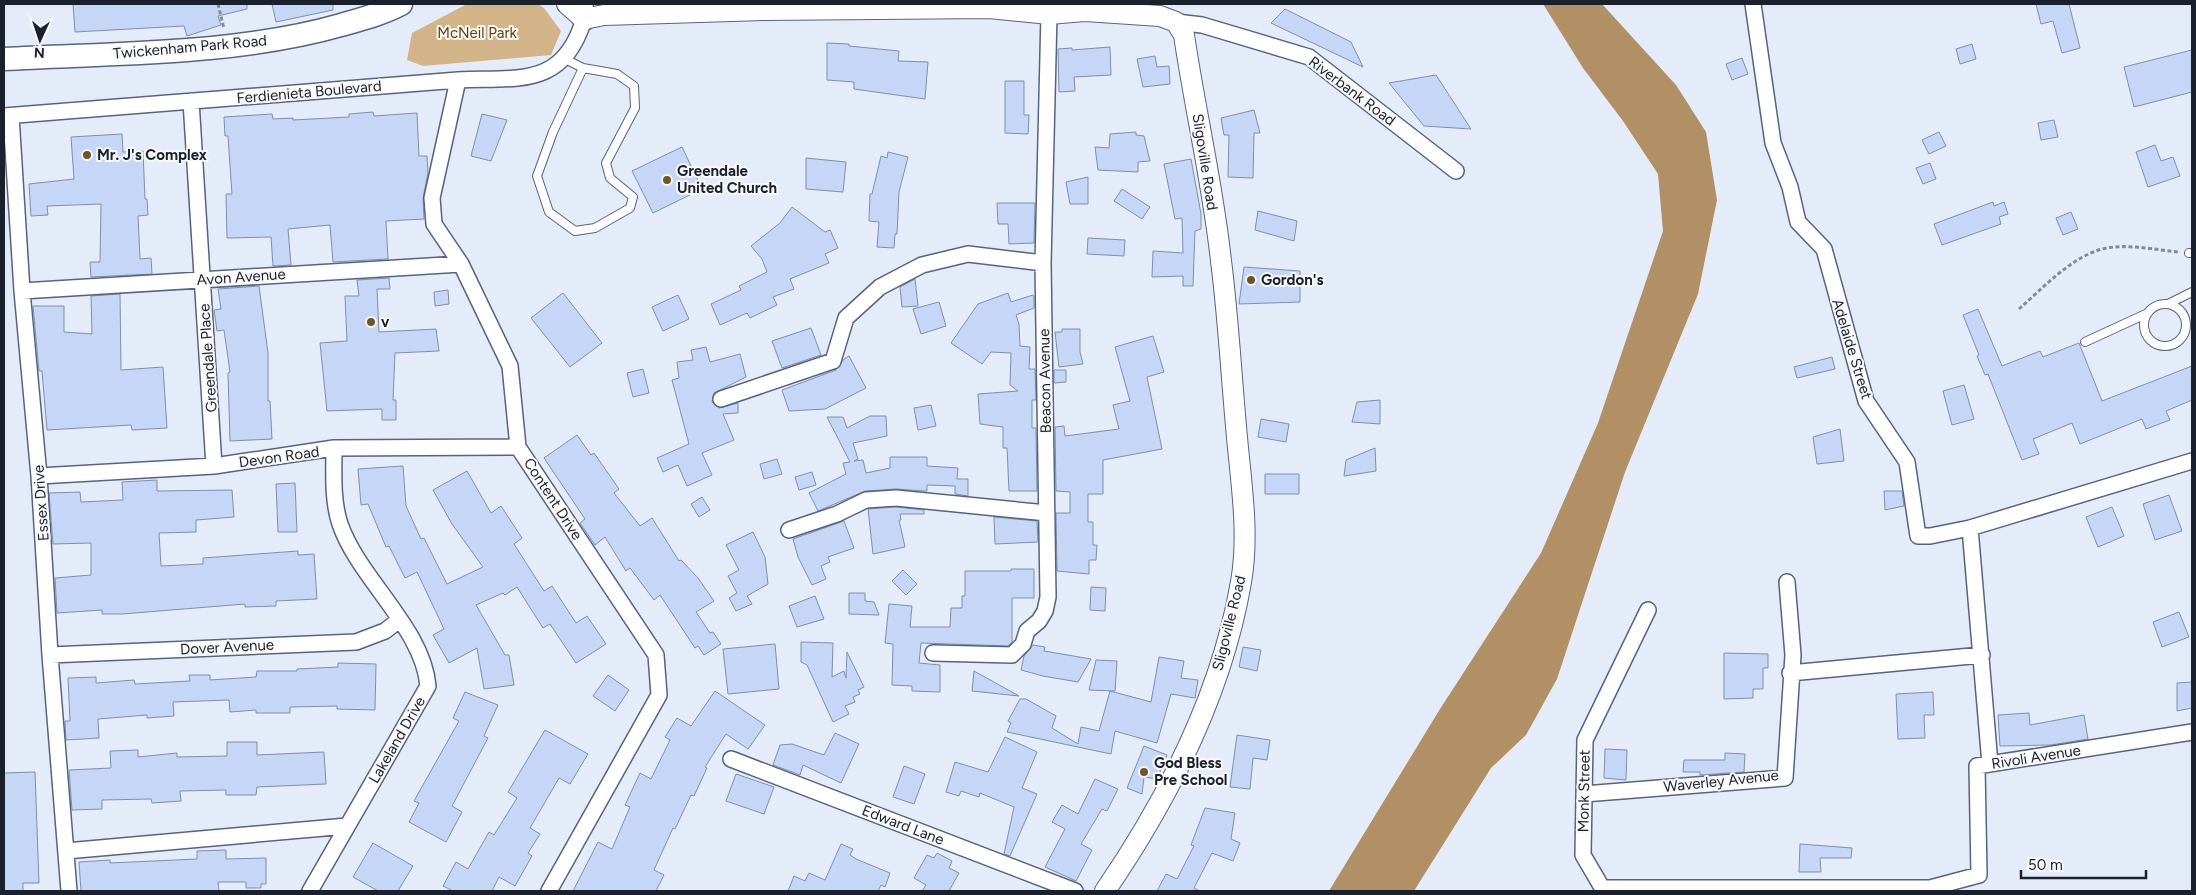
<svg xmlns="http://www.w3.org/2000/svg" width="2196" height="895" font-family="Figtree,sans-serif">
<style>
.green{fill:#d3b488}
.water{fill:#b09064}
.building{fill:#c5d6f7;stroke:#7f8ead}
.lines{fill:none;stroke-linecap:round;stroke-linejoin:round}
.service-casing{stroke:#566481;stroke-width:10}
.minor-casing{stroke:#566481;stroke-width:18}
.tertiary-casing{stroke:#566481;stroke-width:22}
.secondary-casing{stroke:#566481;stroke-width:25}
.path{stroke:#838a97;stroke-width:3;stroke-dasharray:4 2.5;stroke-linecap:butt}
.service{stroke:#fff;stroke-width:8}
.minor{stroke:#fff;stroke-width:15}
.tertiary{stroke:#fff;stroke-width:20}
.secondary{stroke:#fff;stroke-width:22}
.poi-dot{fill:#715428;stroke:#f9f9f9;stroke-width:2}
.labels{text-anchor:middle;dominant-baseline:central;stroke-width:4;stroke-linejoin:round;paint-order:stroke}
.park-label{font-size:15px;fill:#624208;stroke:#f9f9f9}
.street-label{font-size:15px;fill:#1a202c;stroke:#f9f9f9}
.poi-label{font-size:15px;font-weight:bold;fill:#1a202c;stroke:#f9f9f9;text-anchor:start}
</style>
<rect width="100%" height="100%" fill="#e5ecf9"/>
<!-- green -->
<path class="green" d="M467,4H538L544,8L561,31L551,55L423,66L407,60L412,33Z"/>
<!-- water -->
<path class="water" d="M1543,4H1602L1676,85L1706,132L1717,200L1698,294L1625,472L1557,679L1526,735L1491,768L1414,891H1329L1440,709L1541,553L1598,423L1663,231L1658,174L1623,121L1583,68Z"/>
<!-- building -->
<path class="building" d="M73,4H247V9L218,16L221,25L187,36L184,26L75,32Z
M272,4H333V10L276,22Z
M2036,4H2069L2080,48L2062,53L2053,21L2041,24Z
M1285,9L1351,42L1363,67L1271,23Z
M827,43L849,44V46L899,51L898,61L928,62L925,99L854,89V82L827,80Z
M1972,44L1976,59L1960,64L1956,49Z
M1110,47L1111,75L1074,77L1075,91L1059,92L1058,49L1072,48V50Z
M2192,50V92L2134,107L2124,67Z
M1155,56L1157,67L1169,66L1170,84L1143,87L1137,59Z
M1742,58L1748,74L1732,80L1726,64Z
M1436,75L1471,129L1424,126L1389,83Z
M1005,81H1024V115H1029L1028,134L1005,133Z
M1254,110L1260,133H1254L1253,178L1228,177L1229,135H1224L1221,118Z
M373,112L374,116L417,113L419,156H427L428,173L423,198L424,219L386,221L388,259L333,262L330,225L288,229L291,265L273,266L271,237L227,238L226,194H232L228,136H225L224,117L272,114L273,119L293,118V120L349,117V114Z
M482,114L507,120L491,161L471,156Z
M2054,120L2058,137L2041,140L2038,123Z
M1136,132V135L1144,136L1150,161L1138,162V172L1098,170L1095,147L1109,148L1110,134Z
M1939,132L1946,146L1929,154L1922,140Z
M122,134L123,152L143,151L145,199H147L148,215L138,216L140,259L151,258L152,274L91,277L90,262H100L101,204L47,206L48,215L31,216L29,184L74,179L71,137Z
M2155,145L2161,161L2173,157L2180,176L2148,187L2136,152Z
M682,147L702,189L653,213L632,171Z
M888,152L908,157L899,192L897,234H895L894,248L877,247L879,222L869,221L870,194H872L881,156L887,158Z
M806,158L846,162L843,192L806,189Z
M1191,159L1201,214V229L1195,231L1193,286H1183V276L1152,277L1153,251L1183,253L1182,218L1175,219L1164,164Z
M1930,163L1936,179L1923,184L1916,168Z
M1088,177V204H1070L1066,182Z
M1122,189L1150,207L1142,219L1114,201Z
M1993,202L1994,206L2004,202L2008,214L1999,217L2001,224L1942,245L1934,224Z
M997,203H1035L1034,243L1009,244L1008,224H998Z
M792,207L825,232L830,230L838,248L825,254L829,263L790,279L794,289L773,297L777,305L750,318L747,313L720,325L711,304L741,290L739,286L767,272L762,259L751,246L780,223Z
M1258,211L1297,221L1294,241L1255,230Z
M2071,212L2078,229L2063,235L2056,218Z
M1088,238L1125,240L1124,256L1087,254Z
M1244,267L1300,271V302L1239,304Z
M389,278L390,289H377L379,332L436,329L439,351L395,353L393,400H396V420H382V409L327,411L320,343L347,341L345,296H359L357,280Z
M915,279L918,306L902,307L900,287Z
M259,286L268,353V401H270L272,439L230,441L228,373L230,372L224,330L217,331L214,310L221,309L218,289Z
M448,290L449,304L435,306L434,292Z
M563,293L602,343L570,367L531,318Z
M1008,293L1011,302L1033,295L1034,297V308L1016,315L1019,324L1020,346L1030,347L1029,369H1035L1036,400H1032V428H1036L1037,491H1009L1007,448H1003V427L980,424L978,394L1018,391L1010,385L1011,353L991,352L982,364L951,343L978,304Z
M120,294L121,370L163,367L167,428L132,430L131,425L47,430L42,371H39L33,306H64V332L92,334L91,296Z
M678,295L689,319L663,331L652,307Z
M939,302L946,326L921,334L913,309Z
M1978,309L2002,366L2040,351L2043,357L2079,343L2102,401L2192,366V400L2166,411L2170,420L2146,429L2142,419L2080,444L2072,423L2033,439L2039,454L2022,460L1988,374L1985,375L1977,356L1979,355L1963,315Z
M811,328L821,355L782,368L772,341Z
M1062,329H1080V352L1083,364L1059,367L1055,332H1062Z
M1153,336L1164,372L1147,377L1162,449L1103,460V494H1088V522H1093V545H1097L1096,560H1089V574L1057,571L1056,513H1070V492L1056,491L1055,427L1064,426L1065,436L1119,429L1113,405L1130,401L1115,347Z
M706,347L710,362L740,354L746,377L714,393L712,402L719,408L738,403V413L723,414L734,440L702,453L712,475L687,486L678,465L663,472L657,458L689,444L672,380L679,378L677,362L693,360L691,350Z
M849,356L866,388L825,409L789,411L782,390L836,370L844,359Z
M1832,357L1835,369L1797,378L1794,367Z
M643,369L649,393L633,397L627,373Z
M1054,370H1066V382L1054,383Z
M1964,385L1974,419L1952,425L1943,391Z
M1380,400V424L1352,422L1357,402Z
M931,405L936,426L918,430L914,408Z
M870,416H886L887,436L853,443L858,459L854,461L863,460L866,473L890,468V457H927V466L958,468L957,479H968V496L955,494V486L927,485V491H924L896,489L865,491L818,511L809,493L846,474L843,463L850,462L827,417H843L847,428Z
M1261,419L1289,424L1286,442L1258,437Z
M1840,429L1844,461L1817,464L1813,437Z
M577,435L591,455L594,453L619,489L614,493L640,526L652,518L679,561L681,560L698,578L714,601L696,612L710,633L713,632L721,644L704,655L698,646L695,648L660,595L654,600L630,568L626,571L605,537L595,545L580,523L585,519L544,458Z
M1375,448L1376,471L1344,476L1346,460Z
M777,459L782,474L764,479L760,464Z
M403,466L406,506L421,539L424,538L447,584L483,567L452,524L433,490L467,471L491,513L501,506L522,538L514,544L544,591L552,586L576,623L587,616L606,644L576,663L550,624L543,628L517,587L505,595L503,593L476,605L505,655H509L514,685L484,689L477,648L449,663L433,635L444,629L417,572L405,578L389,546L386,547L368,504L361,505L358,469Z
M812,472L816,485L799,490L795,477Z
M1265,474H1299V494H1265Z
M157,480V491L232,490L234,517L196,520V532L159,533L161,566L203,564V558L298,551V555L314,554L317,599L276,601V606L245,607V604L122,614H102V610L57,613L55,578L91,575V543L53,544L49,493L80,492L81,502L123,500L122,482Z
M295,483L297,532H278L276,484Z
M1884,491H1902L1904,506L1885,510Z
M2169,495L2182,531L2155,540L2143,504Z
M702,497L710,510L699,517L691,504Z
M896,507L924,510V514H900L901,520H899L905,547L873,554L868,509Z
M2112,507L2124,536L2098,547L2086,517Z
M994,517L1037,521L1038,542L995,544Z
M844,521L854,548L828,557L830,562L821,566L826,579L812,585L798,557L793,539Z
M753,532L765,557L768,584L747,596L752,604L736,611L729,598L737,593L728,576L739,570L726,545Z
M1011,569H1034V598H1012V642L1008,646L921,643L919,663L940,665V692L912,691V686L892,685L893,644L885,643L889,604L912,606L910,627H950L951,608H962V596H965V571H1011Z
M903,570L917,584L906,595L892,581Z
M1091,587L1106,588L1105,611L1090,610Z
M849,593H865V601L874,602L879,615L849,614Z
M815,596L824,619L797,627L789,606Z
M2179,612L2189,637L2162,647L2153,622Z
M801,642L833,643L832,677L844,671L846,678L847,652L864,687L858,690L860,694L853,697L855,702L845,706L849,714L833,722L807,665L801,662Z
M775,644L779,689L728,694L723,649Z
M1033,645L1045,647L1044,651L1091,659L1078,682L1043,676L1021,670L1024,656Z
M1243,647L1261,650L1257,671L1239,667Z
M1724,653L1768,654V668H1763V689H1753V698L1724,699Z
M1159,657L1184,661L1181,678L1198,680L1195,698L1171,694L1157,743L1115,731L1111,754L1007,732L1011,723L1008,721L1020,699H1026L1056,716L1052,728L1078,744L1081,727L1099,731L1110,691L1151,702Z
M1096,660L1117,661L1115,691L1089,690Z
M338,663L376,664L375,710L337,709V706L290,707V713H256V710L230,712L229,700L173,702L174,716L147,718V715L98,719L99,738L66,740L65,721H70L68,678L96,677V683L134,680L135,684L190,681L189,675H210V680L256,677L257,671H297V669L338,667Z
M974,671L1019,696L972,691Z
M608,675L629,690L615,711L593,696Z
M2192,682V708L2177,711V683Z
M715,691L765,725L748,749L726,734L705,767L707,768L694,796L691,795L675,829L673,828L654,870L664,875L656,891H573L598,842L612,849L630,807L625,805L640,773L651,779L670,740L665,737L677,718L691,726Z
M465,692L498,705L484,736L488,738L452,806L462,812L446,842L409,822L419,803L414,801L459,721L453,718Z
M1933,692L1934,715H1924L1925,738L1898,739L1896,694Z
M2029,713L2030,725L2084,715L2088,739L2051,745L2000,746L1998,715Z
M545,730L588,754L570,784L559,778L530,828L540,834L528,853L532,856L515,886L499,877L492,891H453L443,886L456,862L468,869L489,832L494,835L517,798L508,792Z
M835,733L859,744L841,783L803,765L800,775L773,765L780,745L792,744L824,755Z
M1237,735L1270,740L1267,760L1253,758L1250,789L1230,787Z
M1005,737L1037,752L1022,788L1037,794L1010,856L1004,854L1014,807L980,793L979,797L961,791L959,796L946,792L955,762L988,772Z
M227,742H257V755L324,752L326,784L257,787L256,795H226V790L180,791L181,801L152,803L151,799L102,800V809L72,810L69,770L111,768L110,751L138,750V757L177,753V757L227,756Z
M1144,746L1167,755L1157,779L1144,777L1142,794L1127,788Z
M1605,749L1627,750L1626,780L1604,778Z
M1725,753L1745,754L1744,772L1700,775V772H1683L1684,760H1725Z
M904,766L925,774L914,804L893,797Z
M35,772L39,883H23V891H4V773Z
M736,774L774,787L764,814L726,801Z
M1095,779L1118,789L1107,811L1102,809L1081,844L1092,850L1076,881L1045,867L1065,829L1052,822L1062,805L1078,814Z
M1205,808L1235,813L1231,839L1240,843L1233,861L1212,853L1194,888L1200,891H1157L1166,874L1177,879L1194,846L1191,845Z
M373,843L413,866L398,891H378L353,877Z
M841,844L853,849L850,855L856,859L890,873L885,887L881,885L878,891H788L794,876L805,881L809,873L825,880Z
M1800,844L1852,848L1851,858H1820L1821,872H1799Z
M226,850V859L266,858V884H261V888H246V882H218L219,891H81L79,862L110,860V863L197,859V851Z
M937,853L952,861L949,868L959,873L949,891H922L926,885L914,878L927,855L934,858Z"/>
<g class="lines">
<!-- service casing -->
<g class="service-casing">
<path id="service" d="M565,59L583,68L617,74L634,86L635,108L606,163L610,178L633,197L630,208L595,228L575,231L549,212L537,176L553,132L583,68
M2189,253H2192
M2168,304L2192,292
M2144 325a21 21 0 1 1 42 0a21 21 0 1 1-42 0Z
M2085,342L2148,313"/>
</g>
<!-- minor casing -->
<g class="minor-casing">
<path id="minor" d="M1753,4L1773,143L1790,187L1798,222L1824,249L1866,401L1907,462L1918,536H1930L1970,528L2192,461
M1176,22L1202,25L1309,57L1456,171
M458,80L432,198L434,224L461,264L510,366L518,447L656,655L659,695L549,891
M191,101L214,466
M4,116L458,80C518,77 563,89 584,19
M11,116L22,291L39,476L50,655L69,891
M22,291L461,264
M721,399L833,361L846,318L880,287L922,265L968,254L1043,263
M39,476L214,466L334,448L518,447
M1970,528L1990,764
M789,530L837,514L866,500L896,498L1047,513
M933,653L1012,655L1023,644L1027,631L1039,621L1045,611L1048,597L1043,263L1049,14
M50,655L356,642L385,631L399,620
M1790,673L1982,655
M731,759L1075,891
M1584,794L1785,778L1793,655L1787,582
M66,851L347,826
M1602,888H1930L1979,875L1977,766L2192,732
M310,891L428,686C423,628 359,579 340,524C332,500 334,472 334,448
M1604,891L1583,855L1585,740L1648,610"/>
</g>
<!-- tertiary casing -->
<g class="tertiary-casing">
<path id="tertiary" d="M567,4L584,19L604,15L765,10L989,8L1049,14L1085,11L1160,16L1176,22L1184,35C1195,110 1213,185 1221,261C1228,315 1231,371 1236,426C1240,477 1250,531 1241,582C1222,693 1168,799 1105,891"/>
</g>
<!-- secondary casing -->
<g class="secondary-casing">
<path id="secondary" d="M581,4L584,19
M4,59C113,53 236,55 341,25C362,19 382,14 401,4"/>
</g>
<!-- path -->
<path class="path" d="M218,4L224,29
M2019,309C2043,288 2070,258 2102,249C2126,243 2155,250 2179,252"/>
<!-- service -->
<use href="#service" class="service"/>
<!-- minor -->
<use href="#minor" class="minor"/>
<!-- tertiary -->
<use href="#tertiary" class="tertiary"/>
<!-- secondary -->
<use href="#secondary" class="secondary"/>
</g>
<!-- markers -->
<g class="poi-dot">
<circle cx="87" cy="155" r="5"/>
<circle cx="667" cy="180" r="5"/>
<circle cx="1251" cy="280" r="5"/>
<circle cx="371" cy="322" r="5"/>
<circle cx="1144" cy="772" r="5"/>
</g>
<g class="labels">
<!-- park labels -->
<g class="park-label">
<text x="477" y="33">McNeil Park</text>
</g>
<!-- street labels -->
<g class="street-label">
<text transform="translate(190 47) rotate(-5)">Twickenham Park Road</text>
<text transform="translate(1352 91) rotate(37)">Riverbank Road</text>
<text transform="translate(309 92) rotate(-5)">Ferdienieta Boulevard</text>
<text transform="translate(1205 162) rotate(81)">Sligoville Road</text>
<text transform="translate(241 277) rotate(-4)">Avon Avenue</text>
<text transform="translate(1852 349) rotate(73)">Adelaide Street</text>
<text transform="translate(208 358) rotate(-94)">Greendale Place</text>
<text transform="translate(1045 381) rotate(-91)">Beacon Avenue</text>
<text transform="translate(279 457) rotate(-8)">Devon Road</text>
<text transform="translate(553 499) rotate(57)">Content Drive</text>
<text transform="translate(41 503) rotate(-94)">Essex Drive</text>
<text transform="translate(1229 623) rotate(-76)">Sligoville Road</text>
<text transform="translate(227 647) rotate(-3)">Dover Avenue</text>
<text transform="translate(397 740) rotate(-60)">Lakeland Drive</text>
<text transform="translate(2036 757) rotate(-9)">Rivoli Avenue</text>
<text transform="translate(1721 781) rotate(-6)">Waverley Avenue</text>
<text transform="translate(1584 791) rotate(-89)">Monk Street</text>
<text transform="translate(903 825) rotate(21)">Edward Lane</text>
</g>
<!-- poi labels -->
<g class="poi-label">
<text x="97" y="155">Mr. J's Complex</text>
<text x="677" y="171">Greendale<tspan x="677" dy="17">United Church</tspan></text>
<text x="1261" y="280">Gordon's</text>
<text x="381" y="322">v</text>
<text x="1154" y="763">God Bless<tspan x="1154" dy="17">Pre School</tspan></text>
</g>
</g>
<!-- border -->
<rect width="2196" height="895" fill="none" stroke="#1a202c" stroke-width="10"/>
<!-- north arrow -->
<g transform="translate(40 40) rotate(183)" stroke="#f9f9f9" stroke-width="4" paint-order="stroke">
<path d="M0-4L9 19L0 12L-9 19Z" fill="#1a202c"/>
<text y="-8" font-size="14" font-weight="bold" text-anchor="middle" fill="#1a202c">N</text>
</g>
<!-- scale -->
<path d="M2021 870v8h125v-8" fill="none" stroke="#1a202c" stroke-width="2.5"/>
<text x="2028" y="870" font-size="15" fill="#1a202c" stroke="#f9f9f9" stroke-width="4" paint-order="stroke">50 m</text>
</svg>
